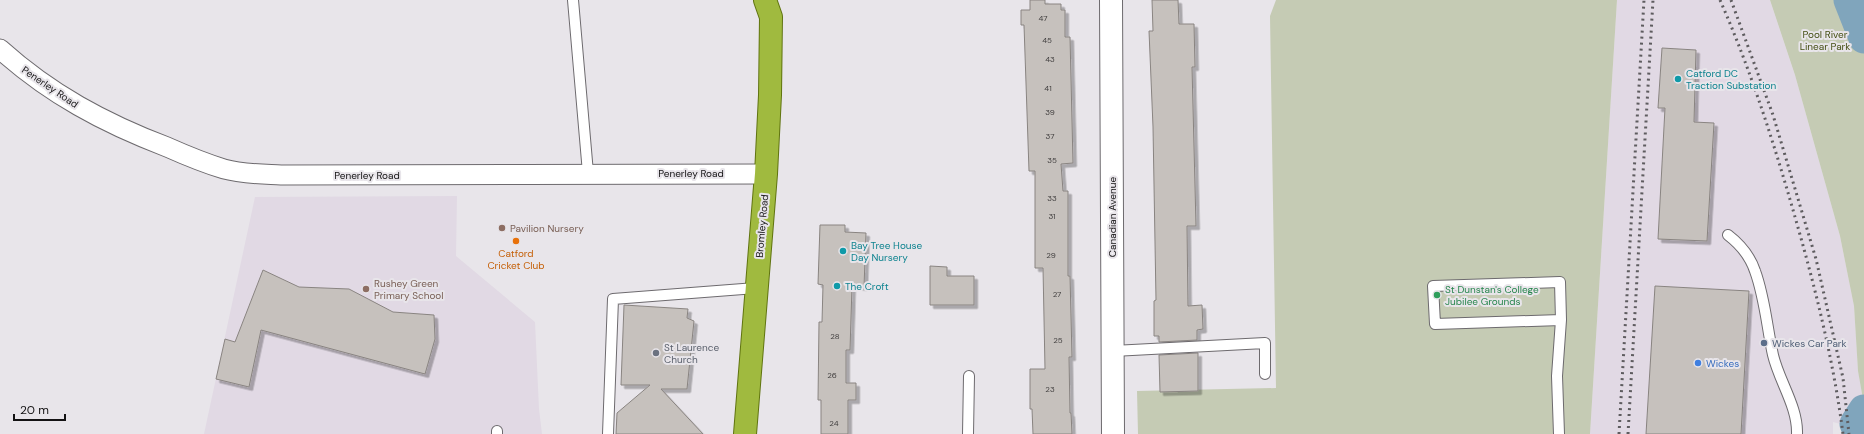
<svg xmlns="http://www.w3.org/2000/svg" width="1864" height="434" font-family="'DM Sans',sans-serif">
<style>
.built{fill:#e1d9e4}
.green{fill:#c5cbb4}
.lines{fill:none;stroke-linecap:round;stroke-linejoin:round}
.river{stroke:#80a5bc;stroke-width:31}
.building{fill:#c6c1bd;stroke:#898481;filter:url(#shadow)}
.service-casing{stroke:#6d6a6e;stroke-width:12}
.minor-casing{stroke:#6d6a6e;stroke-width:21}
.tertiary-casing{stroke:#6d6a6e;stroke-width:24}
.trunk-casing{stroke:#607410;stroke-width:24}
.service{stroke:#fff;stroke-width:10}
.minor{stroke:#fff;stroke-width:19}
.tertiary{stroke:#fff;stroke-width:22}
.trunk{stroke:#a0ba3f;stroke-width:22}
.rail{stroke:#5e5c5f;stroke-width:3;stroke-dasharray:2 4;stroke-linecap:butt}
.culture-dot{fill:#0f9aa8;stroke:#e8e5ea;stroke-width:1.5}
.education-dot{fill:#8d6e63;stroke:#e8e5ea;stroke-width:1.5}
.food-dot{fill:#e8710a;stroke:#e8e5ea;stroke-width:1.5}
.leisure-dot{fill:#2e9e5b;stroke:#e8e5ea;stroke-width:1.5}
.service-dot{fill:#5c6f8a;stroke:#e8e5ea;stroke-width:1.5}
.worship-dot{fill:#6b7280;stroke:#e8e5ea;stroke-width:1.5}
.shop-dot{fill:#3f7fe0;stroke:#e8e5ea;stroke-width:1.5}
.labels{text-anchor:middle;dominant-baseline:central;stroke-width:4;stroke-linejoin:round;paint-order:stroke}
.number-label{font-size:8px;fill:#403e3e}
.park-label{font-size:10px;fill:#444f13;stroke:#e8e5ea}
.culture-label{font-size:10px;fill:#0d838f;stroke:#e8e5ea;text-anchor:start}
.street-label{font-size:10px;fill:#131213;stroke:#e8e5ea}
.education-label{font-size:10px;fill:#785e54;stroke:#e8e5ea;text-anchor:start}
.food-label{font-size:10px;fill:#c56008;stroke:#e8e5ea}
.leisure-label{font-size:10px;fill:#27864d;stroke:#e8e5ea;text-anchor:start}
.service-label{font-size:10px;fill:#4e5e75;stroke:#e8e5ea;text-anchor:start}
.worship-label{font-size:10px;fill:#5b616d;stroke:#e8e5ea;text-anchor:start}
.shop-label{font-size:10px;fill:#366cbe;stroke:#e8e5ea;text-anchor:start}
</style>
<defs>
<filter id="shadow"><feDropShadow dx="3.5" dy="3.5" stdDeviation="0" flood-color="#0004"/></filter>
</defs>
<rect width="100%" height="100%" fill="#e8e5ea"/>
<!-- built -->
<path class="built" d="M1617,0H1770L1795,75L1840,236L1854,306L1858,370L1864,405V430L1833,422V434H1590Z
M457,196L456,256L535,322L539,409L542,434H204L255,197Z"/>
<!-- green -->
<path class="green" d="M1276,0H1617L1590,434H1138L1137,391L1276,388L1270,16Z
M1770,0H1864V405L1858,371L1854,306L1840,236L1795,75Z"/>
<g class="lines">
<!-- river -->
<path class="river" d="M1849,0L1864,38
M1855,424L1864,410"/>
</g>
<!-- building -->
<path class="building" d="M1030,0H1045V4H1061V10H1065V37H1070L1073,163L1061,164L1063,191H1068V276H1070L1072,357H1069L1070,413H1071L1072,434H1033L1032,409H1030V369H1045L1043,268H1035V171H1029L1024,25H1021V10H1030Z
M1152,0H1178L1179,24H1194L1195,67H1192L1196,226H1187L1188,306L1202,305L1203,329L1197,330V340L1159,342V336H1154V301L1156,300L1153,127L1149,31H1153Z
M1662,48L1696,50L1694,122L1714,123L1707,241L1658,239L1665,108H1658Z
M820,225H845V232L866,233L864,287L852,286L850,350H846V383H856V400H848V434H821V400H818L819,322H822L823,285L818,284Z
M930,266L947,267V276H974V305H930Z
M263,270L299,287L349,289L393,312L434,315L435,339L425,374L261,330L249,387L216,379L225,339L235,342Z
M1655,286L1749,291L1741,434H1646Z
M624,305L688,309L687,318L694,321L687,389H661L703,434H616L617,413L650,385H621Z
M1198,353V391L1160,392L1159,355Z"/>
<g class="lines">
<!-- service casing -->
<g class="service-casing">
<path id="service" d="M573,0L588,173
M1728,235C1741,245 1750,256 1755,271C1765,298 1767,328 1773,355C1779,381 1798,407 1797,434
M1113,351L1265,343V374
M497,434V431
M608,434L613,299L756,288
M968,434L969,376
M1559,434L1557,376L1561,320L1560,282L1433,286L1435,324L1561,320"/>
</g>
<!-- minor casing -->
<g class="minor-casing">
<path id="minor" d="M0,49C50,94 104,123 167,147C185,155 204,163 224,169C242,174 262,174 281,175C443,176 604,173 766,174"/>
</g>
<!-- tertiary casing -->
<g class="tertiary-casing">
<path id="tertiary" d="M1111,0L1113,434"/>
</g>
<!-- trunk casing -->
<g class="trunk-casing">
<path id="trunk" d="M745,434L766,174L770,95L771,17L765,0"/>
</g>
<!-- service -->
<use href="#service" class="service"/>
<!-- minor -->
<use href="#minor" class="minor"/>
<!-- tertiary -->
<use href="#tertiary" class="tertiary"/>
<!-- trunk -->
<use href="#trunk" class="trunk"/>
<!-- rail -->
<path class="rail" d="M1720,0C1749,66 1771,134 1791,203C1813,279 1833,356 1843,434
M1731,0L1773,115L1816,259L1843,378L1849,434
M1619,434L1644,0
M1628,434L1653,0"/>
</g>
<!-- markers -->
<g class="culture-dot">
<circle cx="1678" cy="79" r="4"/>
<circle cx="843" cy="251" r="4"/>
<circle cx="837" cy="286" r="4"/>
</g>
<g class="education-dot">
<circle cx="502" cy="228" r="4"/>
<circle cx="366" cy="289" r="4"/>
</g>
<circle class="food-dot" cx="516" cy="241" r="4"/>
<circle class="leisure-dot" cx="1437" cy="295" r="4"/>
<circle class="service-dot" cx="1764" cy="343" r="4"/>
<circle class="worship-dot" cx="656" cy="353" r="4"/>
<circle class="shop-dot" cx="1698" cy="363" r="4"/>
<g class="labels">
<!-- number labels -->
<g class="number-label">
<text x="1043" y="18">47</text>
<text x="1047" y="40">45</text>
<text x="1050" y="59">43</text>
<text x="1048" y="88">41</text>
<text x="1050" y="112">39</text>
<text x="1050" y="136">37</text>
<text x="1052" y="160">35</text>
<text x="1052" y="198">33</text>
<text x="1052" y="216">31</text>
<text x="1051" y="255">29</text>
<text x="1057" y="294">27</text>
<text x="835" y="336">28</text>
<text x="1058" y="340">25</text>
<text x="832" y="375">26</text>
<text x="1050" y="389">23</text>
<text x="834" y="423">24</text>
</g>
<!-- park labels -->
<g class="park-label">
<text x="1825" y="34">Pool River<tspan x="1825" dy="12">Linear Park</tspan></text>
</g>
<!-- culture labels -->
<g class="culture-label">
<text x="1686" y="73">Catford DC<tspan x="1686" dy="12">Traction Substation</tspan></text>
<text x="851" y="245">Bay Tree House<tspan x="851" dy="12">Day Nursery</tspan></text>
<text x="845" y="286">The Croft</text>
</g>
<!-- street labels -->
<g class="street-label">
<text transform="translate(50 87) rotate(34)">Penerley Road</text>
<text x="691" y="173">Penerley Road</text>
<text x="367" y="175">Penerley Road</text>
<text transform="translate(1112 217) rotate(-90)">Canadian Avenue</text>
<text transform="translate(762 226) rotate(-85)">Bromley Road</text>
</g>
<!-- education labels -->
<g class="education-label">
<text x="510" y="228">Pavilion Nursery</text>
<text x="374" y="283">Rushey Green<tspan x="374" dy="12">Primary School</tspan></text>
</g>
<!-- food labels -->
<g class="food-label">
<text x="516" y="253">Catford<tspan x="516" dy="12">Cricket Club</tspan></text>
</g>
<!-- leisure labels -->
<g class="leisure-label">
<text x="1445" y="289">St Dunstan's College<tspan x="1445" dy="12">Jubilee Grounds</tspan></text>
</g>
<!-- service labels -->
<g class="service-label">
<text x="1772" y="343">Wickes Car Park</text>
</g>
<!-- worship labels -->
<g class="worship-label">
<text x="664" y="347">St Laurence<tspan x="664" dy="12">Church</tspan></text>
</g>
<!-- shop labels -->
<g class="shop-label">
<text x="1706" y="363">Wickes</text>
</g>
</g>
<!-- scale -->
<path d="M14 414v6h51v-6" fill="none" stroke="#131213" stroke-width="2"/>
<text x="20" y="414" font-size="12" fill="#131213" stroke="#e8e5ea" stroke-width="3" paint-order="stroke">20 m</text>
</svg>
